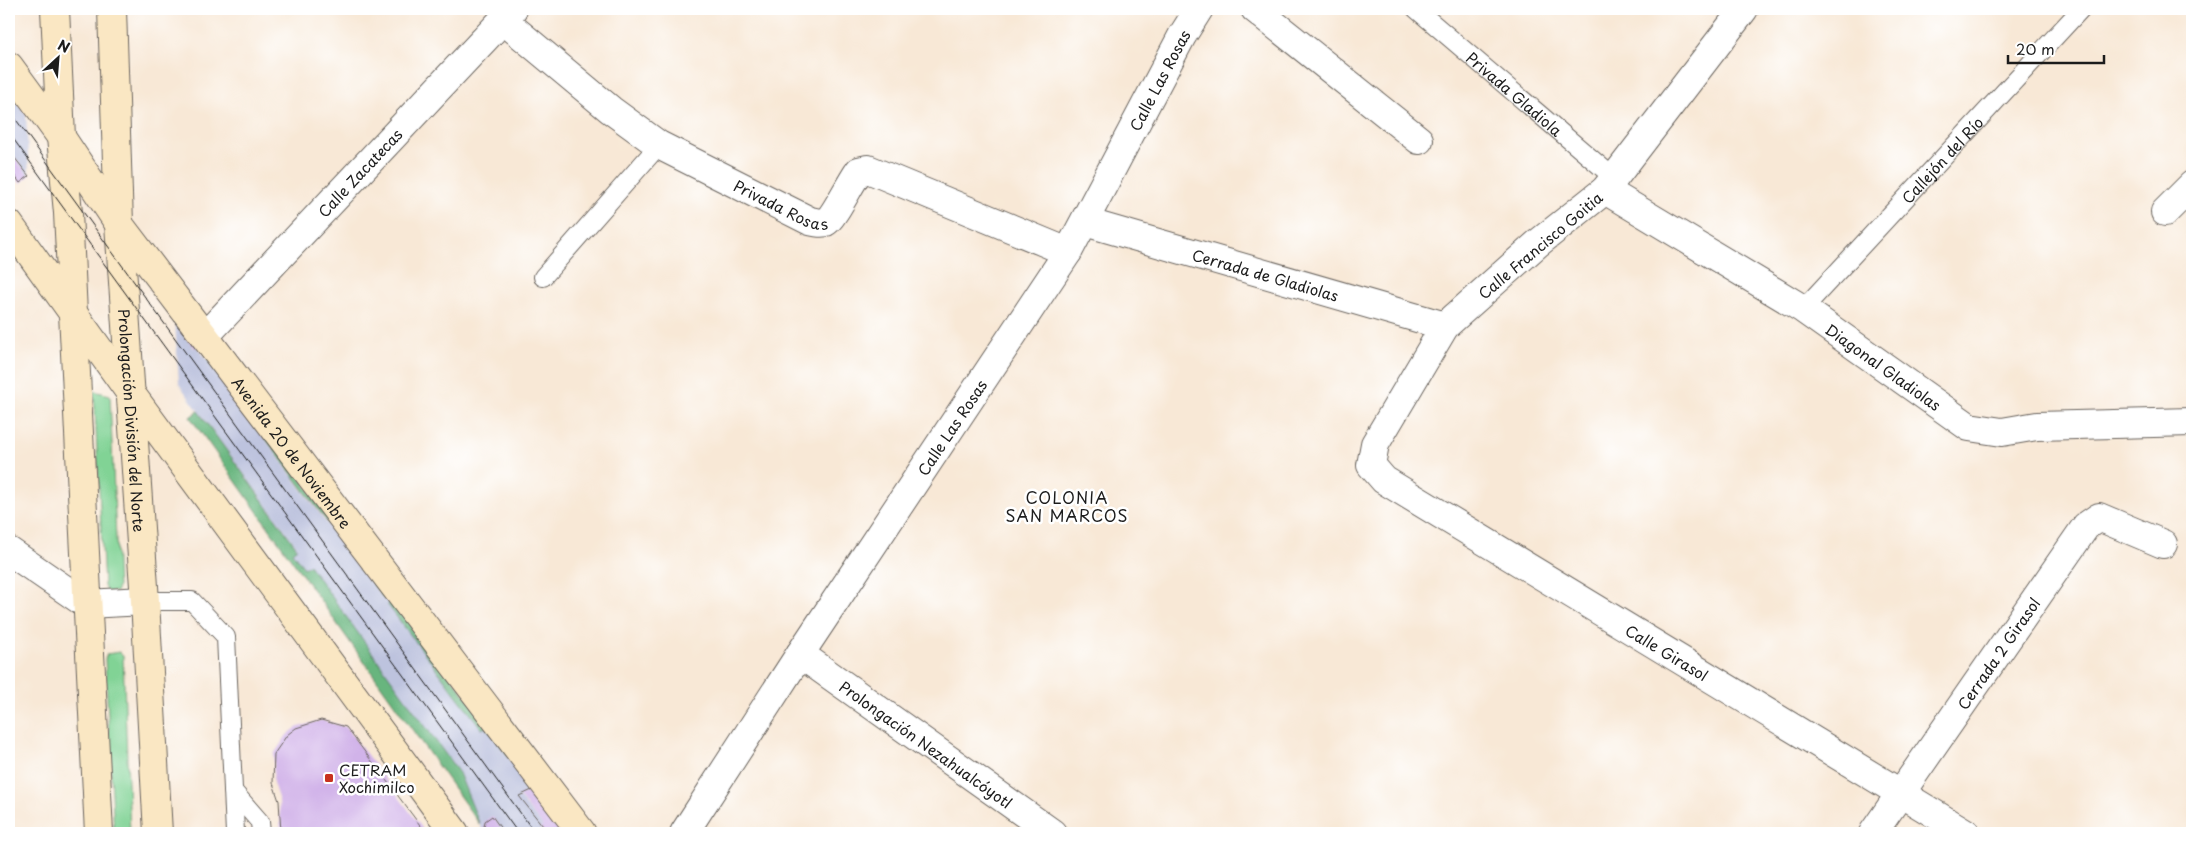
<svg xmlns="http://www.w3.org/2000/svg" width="2201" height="842" font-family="'Playpen Sans',sans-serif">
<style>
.industrial{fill:#bdc3de}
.green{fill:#81d395;stroke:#4e7858}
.forest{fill:#68b57e;stroke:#42684d}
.building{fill:#d1b3e9}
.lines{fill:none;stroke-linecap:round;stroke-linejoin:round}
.service-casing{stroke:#69635d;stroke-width:20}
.minor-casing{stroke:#69635d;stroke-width:30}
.secondary-casing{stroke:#69635d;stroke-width:30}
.service{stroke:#fff;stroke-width:18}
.minor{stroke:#fff;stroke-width:28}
.secondary{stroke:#fae7c3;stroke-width:28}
.tram{stroke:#1c1c1c;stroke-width:1}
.poi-dot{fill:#c8321e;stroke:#fff;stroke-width:2}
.labels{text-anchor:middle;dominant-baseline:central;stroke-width:5;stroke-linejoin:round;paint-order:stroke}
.street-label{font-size:15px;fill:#1c1c1c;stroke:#fff}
.poi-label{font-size:15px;fill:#1c1c1c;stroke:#fff;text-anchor:start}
.neighbourhood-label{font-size:16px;letter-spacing:1px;fill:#1c1c1c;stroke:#fff}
</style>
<rect width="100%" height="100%" fill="#fff"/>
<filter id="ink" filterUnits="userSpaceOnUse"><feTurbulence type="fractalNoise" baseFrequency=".02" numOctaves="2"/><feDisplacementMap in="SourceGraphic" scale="10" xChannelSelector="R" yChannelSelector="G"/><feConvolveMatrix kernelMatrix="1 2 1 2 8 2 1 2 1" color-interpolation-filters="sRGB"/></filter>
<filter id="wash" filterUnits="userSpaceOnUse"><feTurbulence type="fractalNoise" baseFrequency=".0096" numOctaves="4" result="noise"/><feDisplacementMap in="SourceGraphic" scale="20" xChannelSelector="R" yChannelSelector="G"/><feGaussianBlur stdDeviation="1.12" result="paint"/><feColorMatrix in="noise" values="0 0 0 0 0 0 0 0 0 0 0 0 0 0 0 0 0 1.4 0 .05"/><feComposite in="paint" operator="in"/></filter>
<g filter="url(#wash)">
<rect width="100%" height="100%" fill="#f8e8d6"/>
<!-- industrial -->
<path class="industrial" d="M9,91L26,114L29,176L9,149Z
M175,323L194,348L197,346L345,548L383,599L387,597L390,601L388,604L482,729L486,727L532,790L527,791L519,797L543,826L540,829L544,833H504L492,816L485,821L483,833L459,773L308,565L304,568L292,552L297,547L179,384Z"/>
<!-- green -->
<path class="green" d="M94,391L110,395L118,588L116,592L106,591L104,586Z
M119,652L123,656L130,833H114L105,659L107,654Z"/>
<!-- forest -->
<path class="forest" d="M208,360H211L488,725L520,771L486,727L482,729L387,604L390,601L387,597L384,599Z
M198,411L297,548L292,552L304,568L309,565L459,773L480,825L190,417Z"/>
<g id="blocks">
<!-- building -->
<path class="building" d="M14,157L29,176L20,183L9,168V161Z
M180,318L201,343L195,348L175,323Z
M321,720L346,727L426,833H281L279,801L273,783L274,754L287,735L296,728Z
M532,790L567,833H544L540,828L543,826L519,796Z
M492,816L504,833H483L485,821Z"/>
</g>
</g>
<g filter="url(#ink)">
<use href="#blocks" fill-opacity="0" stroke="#69635d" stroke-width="1"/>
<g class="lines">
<!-- service casing -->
<g class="service-casing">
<g id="service">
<path id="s1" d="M1416,9L1613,177"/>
<path d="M543,277L659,145"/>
<path id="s2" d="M1803,309L2081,9"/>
<path d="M145,601H192L226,637L235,833"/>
<path d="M233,791L260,822L261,833"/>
</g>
</g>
<!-- minor casing -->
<g class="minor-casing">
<g id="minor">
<path d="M1255,9L1419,140"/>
<path id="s3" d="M1744,9L1605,190L1537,244L1445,326L1375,444L1371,465L1384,480L1966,833"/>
<path id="s4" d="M503,20L611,110L659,145L810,221C815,222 822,224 826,222C832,220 852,180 859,171L868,169L1068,252"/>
<path id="s5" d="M1605,190L1803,309L1969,427L2002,432L2037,426L2192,422"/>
<path d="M2165,212L2192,185"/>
<path id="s6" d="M1085,222L1445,326"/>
<path id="s7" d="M205,336L513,9"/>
<path d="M9,551L86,604L145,601"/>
<path id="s8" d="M800,654L1052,833"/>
<path id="s9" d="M684,833L800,654L1068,252L1182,36L1199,9"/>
<path id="s10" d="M1873,833L2086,526L2099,517L2163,544"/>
</g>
</g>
<!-- secondary casing -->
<g class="secondary-casing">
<g id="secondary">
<path d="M55,9L61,137L68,213L99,833"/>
<path id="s11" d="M112,9L119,224L145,601L158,833"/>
<path id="s12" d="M9,66L61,137L119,224L582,833"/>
<path d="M9,224L129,391L455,833"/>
</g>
</g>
<!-- service -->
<use href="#service" class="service"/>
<!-- minor -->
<use href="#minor" class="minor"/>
<!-- secondary -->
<use href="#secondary" class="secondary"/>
<!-- tram -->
<path class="tram" d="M9,110L535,833
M9,133L518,833"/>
</g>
</g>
<!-- markers -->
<rect class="poi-dot" x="324" y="773" width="10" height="10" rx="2.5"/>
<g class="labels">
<!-- street labels -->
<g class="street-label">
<text stroke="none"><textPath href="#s9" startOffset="891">Calle Las Rosas</textPath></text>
<text stroke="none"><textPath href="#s1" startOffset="130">Privada Gladiola</textPath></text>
<text stroke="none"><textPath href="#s2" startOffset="204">Callejón del Río</textPath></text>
<text stroke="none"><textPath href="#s7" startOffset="225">Calle Zacatecas</textPath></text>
<text stroke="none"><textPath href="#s4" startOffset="336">Privada Rosas</textPath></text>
<text transform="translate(1540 245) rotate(-40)">Calle Francisco Goitia</text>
<text stroke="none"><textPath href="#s6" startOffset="188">Cerrada de Gladiolas</textPath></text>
<text stroke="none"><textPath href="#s5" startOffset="330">Diagonal Gladiolas</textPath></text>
<text stroke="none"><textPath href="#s11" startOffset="412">Prolongación División del Norte</textPath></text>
<text stroke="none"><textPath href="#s9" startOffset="486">Calle Las Rosas</textPath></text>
<text stroke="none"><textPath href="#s12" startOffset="479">Avenida 20 de Noviembre</textPath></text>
<text stroke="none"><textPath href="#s3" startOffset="948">Calle Girasol</textPath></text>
<text stroke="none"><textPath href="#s10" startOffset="219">Cerrada 2 Girasol</textPath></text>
<text stroke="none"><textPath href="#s8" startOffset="155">Prolongación Nezahualcóyotl</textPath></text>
</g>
<!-- poi labels -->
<g class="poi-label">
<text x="339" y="769">CETRAM<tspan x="339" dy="17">Xochimilco</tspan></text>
</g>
<!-- neighbourhood labels -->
<g class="neighbourhood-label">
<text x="1067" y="497">COLONIA<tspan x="1067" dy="18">SAN MARCOS</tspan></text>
</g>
</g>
<!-- margin -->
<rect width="2201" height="842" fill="none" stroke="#fff" stroke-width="30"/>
<!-- north arrow -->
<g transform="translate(58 58) rotate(26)" stroke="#ffffff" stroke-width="4" paint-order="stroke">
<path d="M0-4L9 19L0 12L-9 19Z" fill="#1c1c1c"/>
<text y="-8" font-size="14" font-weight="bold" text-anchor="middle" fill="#1c1c1c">N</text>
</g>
<!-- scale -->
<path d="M2008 55v8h96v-8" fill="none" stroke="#1c1c1c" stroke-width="2.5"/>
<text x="2016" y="55" font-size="15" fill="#1c1c1c" stroke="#ffffff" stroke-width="4" paint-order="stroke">20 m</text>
</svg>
